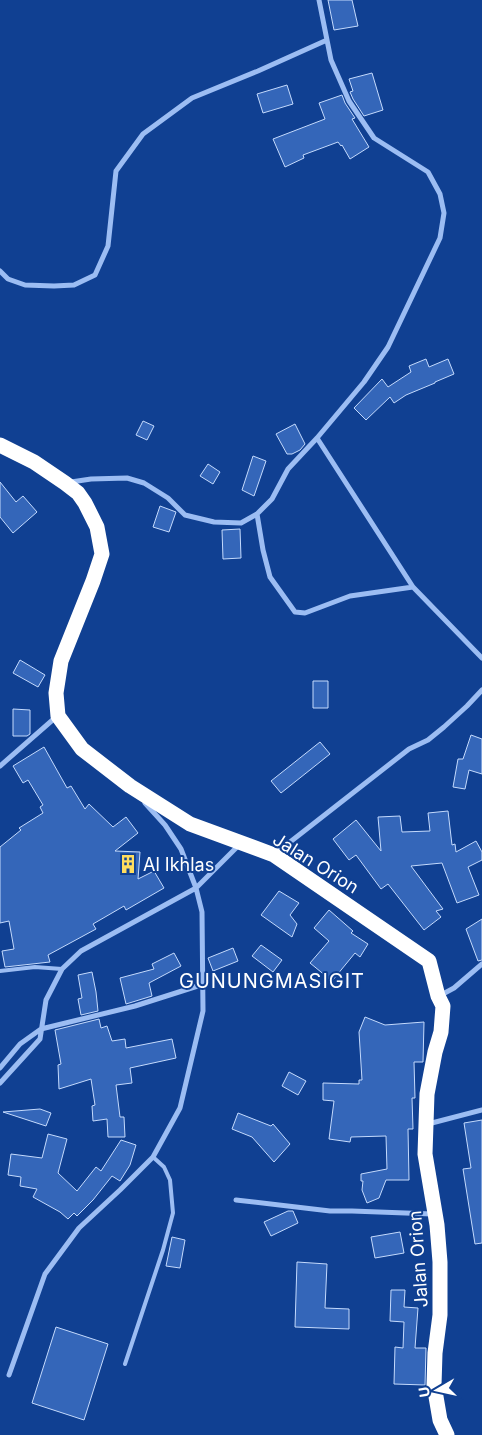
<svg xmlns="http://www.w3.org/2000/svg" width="482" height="1435" font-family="Inter,sans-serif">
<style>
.building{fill:#3466b9;stroke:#c4dafd}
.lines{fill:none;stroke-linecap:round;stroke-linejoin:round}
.lane{stroke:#9cbdf3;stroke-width:4}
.street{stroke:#9cbdf3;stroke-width:5}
.highway{stroke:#fff;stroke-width:15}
.labels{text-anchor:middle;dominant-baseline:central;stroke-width:4;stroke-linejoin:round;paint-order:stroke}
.street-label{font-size:18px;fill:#fff;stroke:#104092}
.poi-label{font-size:18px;fill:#fff;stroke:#104092;text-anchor:start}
.quarter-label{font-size:20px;letter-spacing:1px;fill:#fff;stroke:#104092}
</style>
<rect width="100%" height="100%" fill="#104092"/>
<!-- building -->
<path class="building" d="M328,0H352L358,26L334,30Z
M372,73L383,110L364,116L353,99L350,92L353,91L349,79Z
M287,85L293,104L263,113L257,94Z
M342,95L345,103L355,118L352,119L369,147L350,159L342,145L341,146L338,142L303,155L304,158L285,167L273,139L325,119L319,103Z
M426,359L429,367L448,359L454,374L435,382V383L406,395L394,403L390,397L366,420L354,408L382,379L388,387L411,372L409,366Z
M143,421L154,426L147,440L136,435Z
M295,424L305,444L300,450L292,454H287L276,434Z
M253,456L266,461L254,496L242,490Z
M208,464L220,472L213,484L200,476Z
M0,482L16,502L23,496L37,512L13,533L0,517Z
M160,506L176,512L169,532L153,527Z
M240,529L241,558L223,559L222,530Z
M20,660L45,675L38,687L13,673Z
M313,681H328V708H313Z
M13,709L30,710V734L27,736H13Z
M471,735L482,739V774L469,770L465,789L453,787L458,759H463Z
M320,742L330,754L281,793L271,781Z
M44,747L67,788L71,786L85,809L89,804L113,827L126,817L138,833L115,851L140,852L138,879L154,871L164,888L126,910L124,906L93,924L96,929L48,955L50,962L5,967L2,951L14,949L9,921L0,923V847L21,830L19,828L43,813L40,807L43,805L28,780L23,783L13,766Z
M448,811L452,845L455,844L456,852L476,841L482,852V860L468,867L479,895L457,903L442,863L411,866L443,909L436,911L441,917L424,930L388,884L381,889L356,855L349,860L333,839L356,820L381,851L378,817L400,816L402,832L430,831L428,813Z
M279,891L299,903L290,915L297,924L292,937L261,915Z
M329,910L353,931L351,933L368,944L360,957L355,953L332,981L310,963L329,941L314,928Z
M482,919V960L478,961L466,929Z
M261,945L282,960L273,972L252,956Z
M233,948L238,961L213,971L208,958Z
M174,953L181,966L149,983L152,996L126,1004L120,978L154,969L152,964Z
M92,972L96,992L98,1011L81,1015L78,999L82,998L78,975Z
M365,1017L385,1025L424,1022L423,1062H414L415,1098H412L413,1129H408L409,1180H386L379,1198L367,1203L362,1190L363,1181H361V1174L387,1169L386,1136L351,1137L350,1142L329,1139L334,1101L323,1100V1083L359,1084V1080H362L359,1032Z
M99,1019L101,1028L107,1026L112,1041L125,1039L126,1048L172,1039L176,1058L130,1068L132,1083L116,1085L120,1117H124L125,1137H108L107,1119L93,1121L92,1106L95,1105L91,1079L59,1089L58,1065L61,1064L55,1030Z
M289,1072L306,1081L298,1095L282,1086Z
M40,1109L51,1113L46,1126L3,1112Z
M238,1113L271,1126L273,1124L290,1144L274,1162L252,1137L232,1129Z
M482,1120V1243L475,1244L463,1169L471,1168L464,1123Z
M48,1134L67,1139L58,1173L77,1191L96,1167L101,1171L121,1140L136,1145L130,1165L120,1181L112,1176L93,1200L77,1216L74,1213L68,1219L60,1212L33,1197L37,1189L20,1186L21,1177L8,1175L11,1154L42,1158Z
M288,1211H293L298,1223L271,1236L264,1222Z
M400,1232L404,1253L375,1258L371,1237Z
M172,1237L185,1240L180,1268L166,1266Z
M297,1262L327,1264L325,1308L349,1309V1329L295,1327Z
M391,1290H405L404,1307L418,1308L415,1348H426L425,1385L394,1384L395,1347L403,1348L404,1322L390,1321Z
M56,1327L108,1344L84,1420L32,1403Z"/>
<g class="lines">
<!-- lane -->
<path class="lane" d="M0,971L35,967L62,969
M125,1364L163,1250L173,1213L170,1180L164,1167L153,1157"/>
<!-- street -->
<path class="street" d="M0,271L8,279L25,285L54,286L74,285L95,275L108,246L116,171L143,134L192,98L258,71L327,40
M317,438L413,587L482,658
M71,482L91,479L127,478L144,483L168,498L185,515L214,522L241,523L257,514L272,499L288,469L317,438L364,382L388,347L440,238L444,213L440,194L428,172L374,138L349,101L331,60L319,0
M257,514L263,550L270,577L295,612L305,613L350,596L413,587
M0,766L56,717
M276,853L409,749L428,740L444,727L467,706L482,690
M441,995L454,988L482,964
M0,1068L20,1044L41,1029L135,1006L204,984
M0,1083L40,1039L46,1000L62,969L81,951L196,888L239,845
M428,1124L482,1110
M236,1200L330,1211H352L432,1214
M9,1375L45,1274L79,1228L120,1190L153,1157L180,1108L203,1011L202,912L196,888L181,849L165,825L145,803"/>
<!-- highway -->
<path class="highway" d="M0,445L34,462L65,483L78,493L85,503L97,527L102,554L93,581L61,661L56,693L58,716L82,749L130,786L190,824L274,855L429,961L438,996L443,1006L441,1032L435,1052L427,1094L425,1154L437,1225L440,1262V1315L435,1353L434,1385L440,1420L447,1435"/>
</g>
<!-- icons -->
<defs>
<g id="building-bare" transform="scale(1.5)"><path d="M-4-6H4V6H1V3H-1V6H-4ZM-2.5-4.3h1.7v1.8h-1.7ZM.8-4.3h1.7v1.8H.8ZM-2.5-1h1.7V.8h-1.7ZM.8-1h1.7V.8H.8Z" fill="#ffdc5e" stroke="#104092" stroke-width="2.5" paint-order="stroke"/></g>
</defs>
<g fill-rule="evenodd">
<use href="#building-bare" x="128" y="864"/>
</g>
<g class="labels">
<!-- street labels -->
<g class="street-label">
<text transform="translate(316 863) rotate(32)">Jalan Orion</text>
<text transform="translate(418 1259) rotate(-94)">Jalan Orion</text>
</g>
<!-- poi labels -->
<g class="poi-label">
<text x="143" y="864">Al Ikhlas</text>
</g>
<!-- quarter labels -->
<g class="quarter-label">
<text x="272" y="981">GUNUNGMASIGIT</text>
</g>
</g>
<!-- north arrow -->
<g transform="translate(437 1390) rotate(261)" stroke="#104092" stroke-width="4" paint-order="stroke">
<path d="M0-4L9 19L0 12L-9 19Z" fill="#ffffff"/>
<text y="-8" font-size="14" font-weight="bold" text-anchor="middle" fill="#ffffff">U</text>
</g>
</svg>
